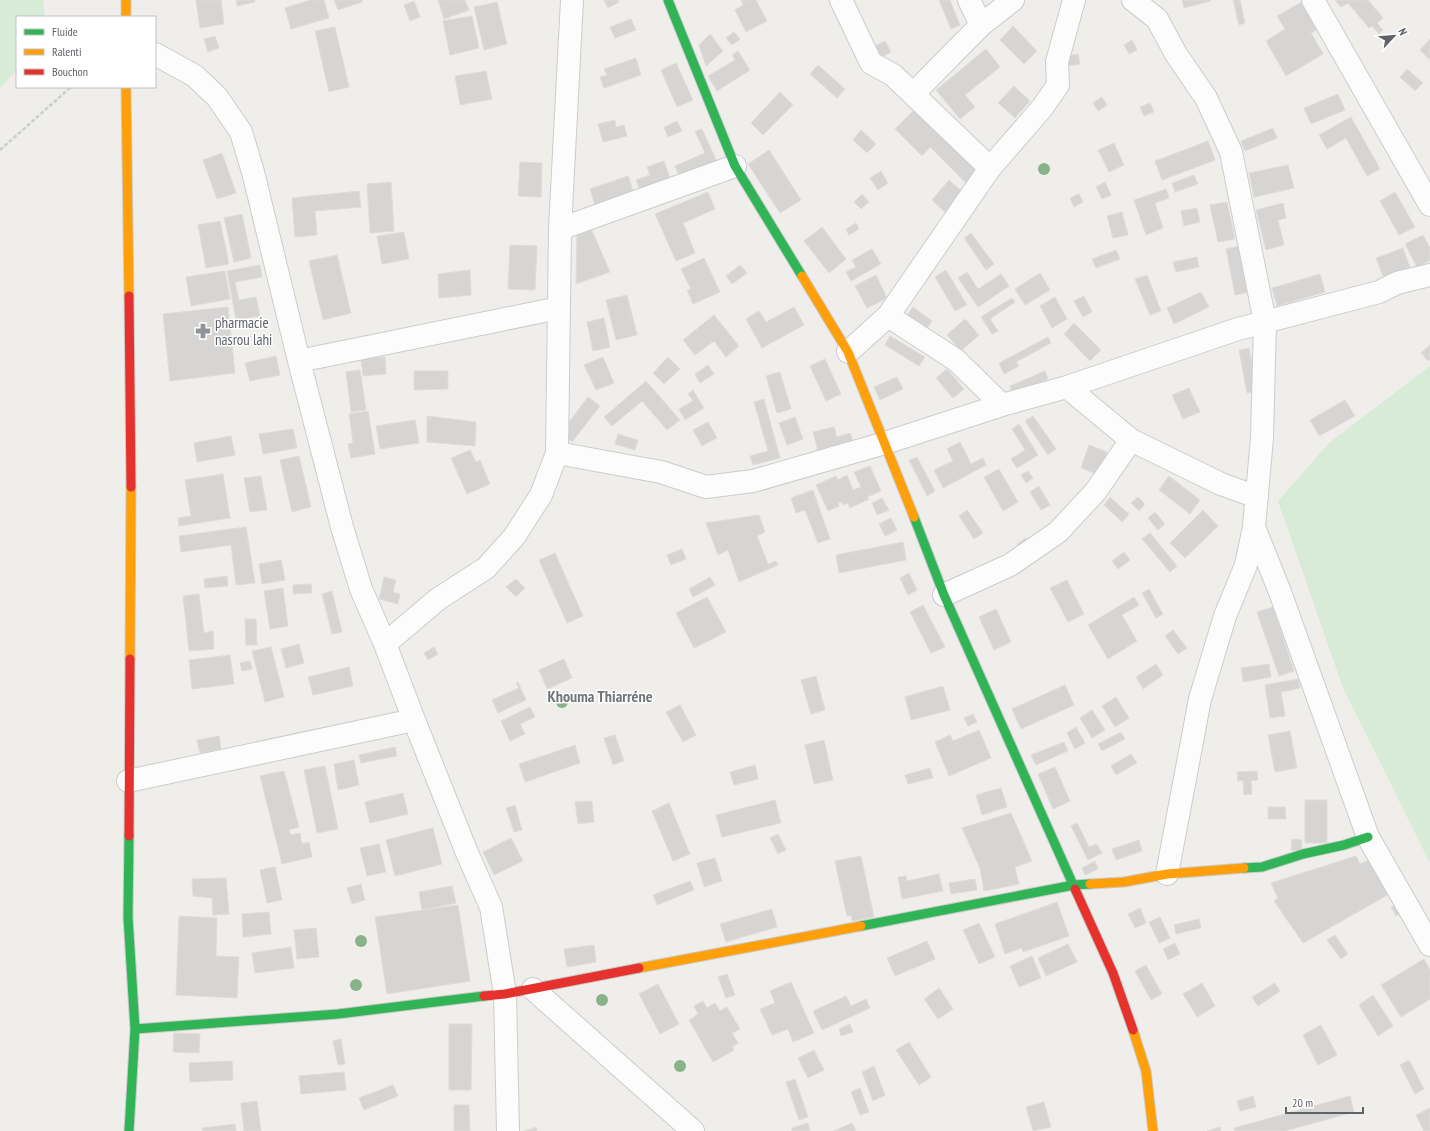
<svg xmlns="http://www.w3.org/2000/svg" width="1430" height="1131" font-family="'PT Sans Narrow',sans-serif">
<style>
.green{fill:#d8ebd6}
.building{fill:#d6d5d3;stroke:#deddd9}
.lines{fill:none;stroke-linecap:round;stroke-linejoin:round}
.street-casing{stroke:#cbcccc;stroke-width:24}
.fast-casing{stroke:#cacacb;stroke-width:11}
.slow-casing{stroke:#cacacb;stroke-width:11}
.jam-casing{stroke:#cacacb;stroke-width:11}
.path{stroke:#cacfcc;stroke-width:2.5;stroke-dasharray:4 2;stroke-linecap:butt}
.street{stroke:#fdfcfc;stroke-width:22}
.fast{stroke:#30b455;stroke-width:9}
.slow{stroke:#ff9f0a;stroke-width:9}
.jam{stroke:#e5322d;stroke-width:9}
.tree{fill:#88b388}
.labels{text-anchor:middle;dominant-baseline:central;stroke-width:3;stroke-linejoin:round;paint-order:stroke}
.poi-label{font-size:15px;fill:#5f6368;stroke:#fff;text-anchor:start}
.neighbourhood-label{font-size:16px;font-weight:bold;fill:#70757a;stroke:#fff}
</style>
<rect width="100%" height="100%" fill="#efeeea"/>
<!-- green -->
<path class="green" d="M0,0H43L45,17H17V70L0,88Z
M1430,366V863L1343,688L1278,501L1330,442Z"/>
<!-- building -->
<path class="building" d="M196,0H221L224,24L200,28Z
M236,0H255V2L237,6Z
M310,0H324L329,18L291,29L285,8Z
M334,0H362V2L338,10Z
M438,0H465L469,10L444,19Z
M604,0H618L619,2L608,8Z
M741,0H756L767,21L746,32L735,10L743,5Z
M939,0H950L960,25L951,29Z
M1182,0H1210L1211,1L1184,8Z
M1233,0H1240L1245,23L1239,25Z
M1305,0L1322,27L1311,33L1323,54L1286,76L1266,41L1285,29L1277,16Z
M1335,0H1368L1383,18L1377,23L1383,30L1379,34L1372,26L1369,28L1348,3L1341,7Z
M414,1L420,17L410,21L404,5Z
M497,2L507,44L484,50L474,7Z
M472,16L479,48L450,55L443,21Z
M631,19L636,30L615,38L610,27Z
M1013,26L1037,51L1024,64L1000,40Z
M335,27L349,87L329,92L315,31Z
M734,32L740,39L732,45L726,38Z
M710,34L723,51L706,66L699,45Z
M215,36L219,48L208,52L204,39Z
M1430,39V60L1420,50Z
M1132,40L1137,50L1129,54L1124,45Z
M885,41L891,52L878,59L873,47Z
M986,49L1000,67L965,95L975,107L960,119L936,90Z
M738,51L750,70L717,91L708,76L735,60L732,55Z
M1078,54L1080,64L1069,66L1067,56Z
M636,58L641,75L604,88L600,77L607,75L604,69Z
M676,63L693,100L677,107L661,70Z
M818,65L845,89L837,98L810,74Z
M1407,69L1423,83L1415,91L1400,77Z
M486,71L492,99L460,105L455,76Z
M1014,86L1030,101L1015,118L998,103Z
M780,92L793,105L763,135L751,123Z
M1338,94L1345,110L1311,124L1304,108Z
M1102,97L1107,105L1098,111L1093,103Z
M1150,103L1154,112L1144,116L1140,107Z
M915,109L978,172L967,184L930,147L922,156L895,129Z
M1351,117L1380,169L1367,176L1346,138L1327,149L1319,135Z
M615,120L616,127L624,125L627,136L603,142L598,124Z
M677,121L682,131L668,137L664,127Z
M1273,128L1277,138L1245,151L1241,141Z
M702,129L717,162L680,178L675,166L705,153L695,131Z
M861,130L876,144L867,153L853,140Z
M1208,141L1215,160L1162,180L1155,161Z
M1114,143L1124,165L1109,172L1098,150Z
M769,150L801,200L780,213L748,164Z
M222,153L236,193L217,199L203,160Z
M664,161L670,179L640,190L636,180L650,175L647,167Z
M520,162L542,163L541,197L518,196Z
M1288,165L1294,188L1254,197L1249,173Z
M881,171L888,183L878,190L870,178Z
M1194,175L1198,184L1175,192L1172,183Z
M628,176L634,193L595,205L590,189Z
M949,180L964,193L947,214L932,200Z
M391,182L394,231L370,233L367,184Z
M1105,182L1111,195L1102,199L1096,187Z
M1166,189L1169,198L1155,203L1163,228L1146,235L1134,200Z
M359,191L361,207L315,211L317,235L295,237L292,198Z
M708,192L715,209L683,223L695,253L676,261L655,214Z
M1395,192L1415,227L1399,235L1380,201Z
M862,194L869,202L861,209L854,202Z
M1079,194L1083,202L1074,207L1070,198Z
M1227,202L1235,239L1218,242L1210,205Z
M1283,203L1286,218L1278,220L1284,245L1266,250L1256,210Z
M1197,208L1200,222L1184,226L1181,211Z
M1122,212L1128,235L1113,238L1107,216Z
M242,214L251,258L234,262L224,218Z
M220,221L229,264L206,268L198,225Z
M856,223L859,229L849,235L846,229Z
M590,226L610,272L576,284L577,230Z
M822,227L846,259L829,273L804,241Z
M404,232L409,259L382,264L377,236Z
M971,233L994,264L986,270L964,238Z
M1423,235L1430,248V260L1417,267L1405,244Z
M510,245L537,246L535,290L508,289Z
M1240,246L1249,292L1235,295L1226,249Z
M1403,248L1410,267L1383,276L1376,258Z
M872,249L881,264L851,281L846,272L856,267L852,260Z
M1116,250L1120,259L1096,268L1092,259Z
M337,255L351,313L323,320L309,261Z
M1197,257L1199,267L1176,272L1173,262Z
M704,258L720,292L693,304L687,290L691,289L681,269Z
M260,265L262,277L235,282L239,300L256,297L260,316L236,320L227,271Z
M740,265L747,273L732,284L726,276Z
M470,270L471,295L439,298L438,274Z
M946,270L967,305L955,311L935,277Z
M225,271L230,299L191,306L186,277Z
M967,272L978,289L1001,274L1009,286L978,307L958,278Z
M1040,273L1050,290L1025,305L1015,289Z
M1320,274L1325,292L1277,306L1272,288Z
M876,275L887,298L867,308L855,286Z
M1147,275L1161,311L1150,315L1135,279Z
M1201,292L1209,307L1174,324L1167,308Z
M627,295L637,335L616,340L606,300Z
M1084,296L1092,312L1083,317L1074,301Z
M1055,297L1067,319L1052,328L1040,306Z
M1012,298L1015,302L990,319L998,331L992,334L981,317Z
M228,307L235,373L170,381L163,314Z
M794,307L804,325L762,348L746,319L759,311L766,322Z
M913,307L932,321L925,331L906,317Z
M714,315L739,346L726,357L714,341L695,355L683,340Z
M604,318L610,347L593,351L587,322Z
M965,319L979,335L961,351L947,335Z
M1074,323L1101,350L1090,361L1064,334Z
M890,336L925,357L919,366L885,345Z
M1048,337L1051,343L1016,362L1019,366L1004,374L999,363Z
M1430,345V359L1428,361L1421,353Z
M1249,348L1258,391L1247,393L1239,350Z
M276,356L280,375L250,381L245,363Z
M385,357L386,374L363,376L361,359Z
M603,357L614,383L596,390L584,365Z
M668,357L680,369L664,384L653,373Z
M825,359L841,394L826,401L810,366Z
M708,365L714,374L700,383L695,374Z
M947,369L964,389L953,398L936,378Z
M360,370L366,410L351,412L346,372Z
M414,371H448V389L414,390Z
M1045,371L1048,379L1013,394L1010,386Z
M780,372L791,409L777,413L766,376Z
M897,377L903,389L880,400L874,387Z
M646,381L680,420L667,430L642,401L612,426L604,417Z
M1189,388L1200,412L1183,419L1172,395Z
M693,390L704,408L685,420L679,409L693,401L688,394Z
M588,397L600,406L572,442L561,433Z
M764,399L780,458L753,465L750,456L768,451L754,402Z
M1345,400L1355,416L1319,436L1310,420Z
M368,411L375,454L351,458L348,444L353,443L349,414Z
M427,416L476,422L475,446L427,442Z
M1033,416L1056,449L1048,455L1025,421Z
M795,417L803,439L787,445L779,423Z
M415,420L419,443L380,449L376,426Z
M708,422L717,438L702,446L693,430Z
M1019,424L1038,455L1017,468L1011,459L1025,450L1012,429Z
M834,427L837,437L850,433L853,441L818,451L813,432Z
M293,429L297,448L263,454L259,434Z
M618,434L638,440L635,450L615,444Z
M231,436L235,455L197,462L194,443Z
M960,442L971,464L983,458L986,465L943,488L934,470L953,461L947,449Z
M1089,445L1107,452L1099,475L1081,468Z
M470,450L476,462L480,460L490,484L467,494L451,458Z
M299,456L311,507L292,512L280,460Z
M917,457L935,491L927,496L909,460Z
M870,466L881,491L867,497L869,499L850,508L848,503L843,505L842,502L838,503L839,506L828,511L816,485L836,476L838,480L847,475L853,490L861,487L854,472Z
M999,469L1018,502L1003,511L984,477Z
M1028,471L1033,478L1026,483L1021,475Z
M223,474L230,518L179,526L178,518L191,516L185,480Z
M261,476L267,510L250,512L244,478Z
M1169,476L1200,500L1190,514L1159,490Z
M1039,486L1050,505L1041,510L1030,492Z
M813,490L830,539L818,543L805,510L796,513L791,498Z
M1110,497L1129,514L1122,522L1104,505Z
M1138,497L1145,504L1139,511L1131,503Z
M882,498L889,510L877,515L872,503Z
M967,510L983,533L974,539L959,516Z
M1203,510L1218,526L1185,558L1170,543Z
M1155,512L1165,524L1158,530L1148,518Z
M759,515L765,532L757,536L768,564L776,561L778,565L739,582L728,550L718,555L706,523Z
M891,518L897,530L885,536L879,524Z
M246,527L255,583L236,585L231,545L181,552L179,536Z
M1150,533L1177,566L1170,572L1142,539Z
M1026,538L1031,546L1023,552L1017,544Z
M903,542L906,560L839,573L836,555Z
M682,549L686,559L671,565L667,555Z
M1124,552L1130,560L1118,569L1112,561Z
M555,553L583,616L567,623L539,560Z
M281,560L285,580L262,584L259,564Z
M909,573L917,590L908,595L900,578Z
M227,576L228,586L205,588L204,579Z
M384,577L396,580L393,592L400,594L398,604L379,599Z
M710,577L715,585L693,597L689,589Z
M516,579L525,588L516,597L506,587Z
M1067,580L1084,614L1068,622L1050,588Z
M311,584L312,593L293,594V585Z
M283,588L288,626L270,629L264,591Z
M1149,589L1163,614L1156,618L1142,593Z
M332,591L342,632L332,634L322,594Z
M199,594L204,633L213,631L214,649L189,651L183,596Z
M707,597L726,632L694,648L676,613Z
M1134,597L1139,605L1122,615L1137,641L1108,659L1088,625Z
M923,605L945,647L931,653L910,612Z
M1273,607L1294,671L1279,676L1257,612Z
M996,609L1011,642L994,650L979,617Z
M245,619H256L257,645H246Z
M1173,630L1187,648L1178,654L1165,636Z
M299,644L304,663L286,668L281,649Z
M271,647L284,697L265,702L252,651Z
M434,647L438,654L428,660L424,653Z
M230,655L234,684L192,689L189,660Z
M564,659L572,678L547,689L539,670Z
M250,661L252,669L242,671L240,663Z
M1156,664L1163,675L1143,689L1136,677Z
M1269,664L1271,677L1243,682L1241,668Z
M349,667L353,686L313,695L308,677Z
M816,676L825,710L811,714L801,680Z
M1298,679L1300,688L1281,692L1285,716L1270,718L1265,685Z
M518,682L526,700L498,713L492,700L519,688L516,683Z
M1065,685L1074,705L1021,729L1012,709Z
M943,686L950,710L911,720L905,697Z
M1116,697L1129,718L1115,727L1102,706Z
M680,705L696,735L683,742L666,712Z
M530,707L535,717L520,724L525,734L510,741L501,721Z
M1092,710L1105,730L1092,738L1080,718Z
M973,714L977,722L968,726L964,718Z
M1076,727L1085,743L1075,749L1067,733Z
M979,730L991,758L949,776L935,742L950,735L953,741Z
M1290,731L1297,768L1275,772L1268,735Z
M1121,732L1125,739L1102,751L1098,744Z
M615,735L624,761L613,765L604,738Z
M219,736L221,749L200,753L197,740Z
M824,740L833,780L814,784L805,745Z
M1064,742L1068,751L1036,765L1031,755Z
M575,745L580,763L525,782L519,764Z
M395,747L397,756L361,763L359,755Z
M1131,754L1137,763L1116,775L1111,766Z
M354,760L359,785L338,790L334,764Z
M755,765L758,779L734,785L730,772Z
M325,766L338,829L317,833L304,770Z
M1055,767L1070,801L1053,809L1038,774Z
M930,768L933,778L908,784L905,775Z
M284,771L299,827L289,830L291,835L300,833L302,844L309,842L312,857L282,864L260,776Z
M1257,771L1258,780L1251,781L1252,794L1244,795L1243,780L1238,781L1237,772Z
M1001,788L1007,807L982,815L976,795Z
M403,793L408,814L370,823L365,802Z
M775,800L781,823L722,837L716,815Z
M1305,800H1327V843H1305Z
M592,801L594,822L578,824L575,802Z
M669,803L690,854L673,861L652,811Z
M515,805L522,830L514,832L506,808Z
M1268,807H1285L1286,819H1268Z
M1011,813L1032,861L1015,867L1019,884L984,891L980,868L962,828Z
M1077,823L1089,847L1097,844L1102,853L1088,860L1071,826Z
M433,828L442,864L395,876L386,840Z
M778,834L786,850L778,854L770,838Z
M511,838L523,861L494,875L483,852Z
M1292,839L1302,840L1301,851L1291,850Z
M1139,840L1142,851L1116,860L1112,849Z
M379,844L386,872L367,876L360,848Z
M861,856L874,917L852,921L851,915L847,916L835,861Z
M1356,856L1360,864L1372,859L1391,893L1303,943L1274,901L1278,898L1271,883Z
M715,858L722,881L704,887L697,863Z
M1095,861L1098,869L1085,875L1082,868Z
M275,867L282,900L267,903L260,870Z
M939,874L943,891L902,899L898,877L906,876L907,881Z
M226,878L229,914L213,915L212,898L193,896L192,879Z
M975,879L977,890L951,894L949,883Z
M690,881L694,890L657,905L653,895Z
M361,884L365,900L352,904L347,888Z
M452,886L456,903L422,910L419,892Z
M1057,902L1069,936L1023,952L1022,948L1005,954L995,924Z
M1398,903L1403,911L1396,916L1391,907Z
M458,905L470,981L387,994L375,917Z
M1140,908L1146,923L1135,928L1128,914Z
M772,909L777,927L726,942L720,924Z
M269,912L271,934L243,937L242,914Z
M179,916L217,918L216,956L239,957L237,998L176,995Z
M1160,917L1170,938L1159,943L1149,922Z
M1199,919L1201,928L1176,934L1174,925Z
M979,923L995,957L979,964L963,930Z
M316,928L319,957L297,959L294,930Z
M1335,935L1348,954L1341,959L1327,940Z
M927,941L935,959L895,976L887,958Z
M1175,943L1180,954L1168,960L1163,949Z
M1068,944L1077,962L1046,976L1038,958Z
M594,945L596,962L567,967L564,949Z
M291,947L294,968L255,973L252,953Z
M1032,956L1041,978L1019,987L1010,966Z
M1424,959L1430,970V999L1401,1017L1381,985Z
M1146,965L1162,994L1151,1000L1135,971Z
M727,974L735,995L726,998L718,977Z
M791,982L814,1033L793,1042L788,1029L772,1035L760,1009L775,1003L770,991Z
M1202,983L1215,1006L1197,1017L1183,994Z
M1275,983L1280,991L1258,1006L1252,997Z
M658,984L679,1024L660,1034L639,994Z
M939,988L953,1009L938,1019L924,999Z
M1373,995L1393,1026L1378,1036L1359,1005Z
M846,996L851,1006L866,999L870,1008L822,1030L813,1011Z
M703,1001L707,1008L715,1003L720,1011L727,1007L740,1029L732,1033L738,1043L732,1047L734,1050L713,1062L689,1020L698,1014L694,1006Z
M449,1024H472L471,1090H449Z
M850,1024L853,1032L841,1036L839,1029Z
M1321,1025L1337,1055L1318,1065L1303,1035Z
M174,1033L200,1034L199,1053L173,1052Z
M341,1039L345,1064L338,1065L333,1041Z
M909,1042L931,1077L919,1085L896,1050Z
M814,1050L824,1070L808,1078L798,1058Z
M1409,1060L1424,1089L1415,1094L1400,1065Z
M232,1061L233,1080L190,1082L189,1063Z
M874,1066L885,1095L873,1101L862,1072Z
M344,1072L346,1090L301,1094L299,1076Z
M795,1079L808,1117L799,1120L786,1082Z
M393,1085L398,1096L364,1110L359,1098Z
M860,1088L869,1112L860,1115L851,1092Z
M1253,1096L1256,1107L1240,1111L1237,1101Z
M1350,1096L1354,1112L1285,1131H1235L1234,1128Z
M257,1101L261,1131H244L241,1103Z
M1044,1102L1051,1127L1033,1131L1026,1107Z
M454,1105H469L470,1131H454Z
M1430,1108V1131H1424L1416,1115Z
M808,1123L810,1131H792V1128Z
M852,1123L856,1131H834Z
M235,1124L236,1131H203L202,1128Z
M536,1127L537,1131H524Z
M1220,1127L1221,1131H1207Z"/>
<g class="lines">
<!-- street casing -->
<g class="street-casing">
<path id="street" d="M841,0L871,63L893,75L990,168
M969,0L981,25
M1133,0L1157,19L1176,54L1206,98L1231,152L1265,322L1262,438L1254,527L1280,592L1368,837L1430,945
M1313,0L1430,205
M155,54L195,76L217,97L241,132L253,172L299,361L327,469L342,527L361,589L385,644L414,720L467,853L491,907L505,994L508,1131
M913,94L981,25L1013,0
M560,229L735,166
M888,316L956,360L1002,405
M848,352L888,316L990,168L1042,108L1058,85L1057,62L1074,0
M299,361L559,308
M1067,387L1131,440L1221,484L1257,497
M557,453L661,472L706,487L753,481L885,443L1002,405L1067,387L1238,329L1379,292L1397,283L1430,275
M944,595L1010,565L1058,532L1096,491L1131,440
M385,644L438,599L486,568L514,537L541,495L557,453L560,229L572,0
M128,781L414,720
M1167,874L1200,699L1225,616L1246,565L1254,527
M533,989L693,1131"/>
</g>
<!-- fast casing -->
<g class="fast-casing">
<path id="fast" d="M668,0L735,166L802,276
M914,517L944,595L1075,889
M129,836L128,917L135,1029L129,1131
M1244,868L1262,867L1303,854L1344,845L1368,837
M861,926L1074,885L1090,884
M135,1029L338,1014L484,996"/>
</g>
<!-- slow casing -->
<g class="slow-casing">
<path id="slow" d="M126,0V17
M126,87L129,296
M802,276L848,352L914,517
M130,659L131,487
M1090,884L1124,882L1167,874L1244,868
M639,968L861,926
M1133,1030L1146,1071L1153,1131"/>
</g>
<!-- jam casing -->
<g class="jam-casing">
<path id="jam" d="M129,296L131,487
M129,836L130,659
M1075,889L1113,973L1133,1030
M484,996L505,994L639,968"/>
</g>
<!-- path -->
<path class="path" d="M0,150L71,87"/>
<!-- street -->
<use href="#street" class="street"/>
<!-- fast -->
<use href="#fast" class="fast"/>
<!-- slow -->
<use href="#slow" class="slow"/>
<!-- jam -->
<use href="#jam" class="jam"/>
</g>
<!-- trees -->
<g class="tree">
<circle cx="1044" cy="169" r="6"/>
<circle cx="562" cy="702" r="6"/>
<circle cx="361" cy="941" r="6"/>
<circle cx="356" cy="985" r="6"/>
<circle cx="602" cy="1000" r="6"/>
<circle cx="680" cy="1066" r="6"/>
</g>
<!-- icons -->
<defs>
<g id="pharmacy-bare" transform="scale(1.2)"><path d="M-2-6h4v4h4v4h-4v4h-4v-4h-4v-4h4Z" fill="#919496" stroke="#fff" stroke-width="2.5" paint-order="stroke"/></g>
</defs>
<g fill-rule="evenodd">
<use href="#pharmacy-bare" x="203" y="331"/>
</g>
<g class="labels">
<!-- poi labels -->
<g class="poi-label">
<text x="215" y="322">pharmacie<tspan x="215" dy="17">nasrou lahi</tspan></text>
</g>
<!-- neighbourhood labels -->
<g class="neighbourhood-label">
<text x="600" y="696">Khouma Thiarréne</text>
</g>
</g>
<!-- legend -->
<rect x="16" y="16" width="140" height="72" fill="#ffffff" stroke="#bfc1c3"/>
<rect x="24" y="29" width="20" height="6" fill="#30b455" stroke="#bfc1c3"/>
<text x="52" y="36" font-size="12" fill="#5f6368">Fluide</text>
<rect x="24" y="49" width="20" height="6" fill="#ff9f0a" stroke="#bfc1c3"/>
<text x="52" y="56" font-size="12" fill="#5f6368">Ralenti</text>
<rect x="24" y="69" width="20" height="6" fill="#e5322d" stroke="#bfc1c3"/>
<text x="52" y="76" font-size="12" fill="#5f6368">Bouchon</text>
<!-- north arrow -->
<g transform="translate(1394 36) rotate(64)" stroke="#ffffff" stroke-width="3" paint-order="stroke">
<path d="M0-3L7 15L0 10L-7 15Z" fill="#5f6368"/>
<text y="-6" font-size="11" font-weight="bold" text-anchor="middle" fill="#5f6368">N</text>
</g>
<!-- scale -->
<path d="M1286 1107v6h77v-6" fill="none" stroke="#5f6368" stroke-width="2"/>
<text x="1292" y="1107" font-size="12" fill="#5f6368" stroke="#ffffff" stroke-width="3" paint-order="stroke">20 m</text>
</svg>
